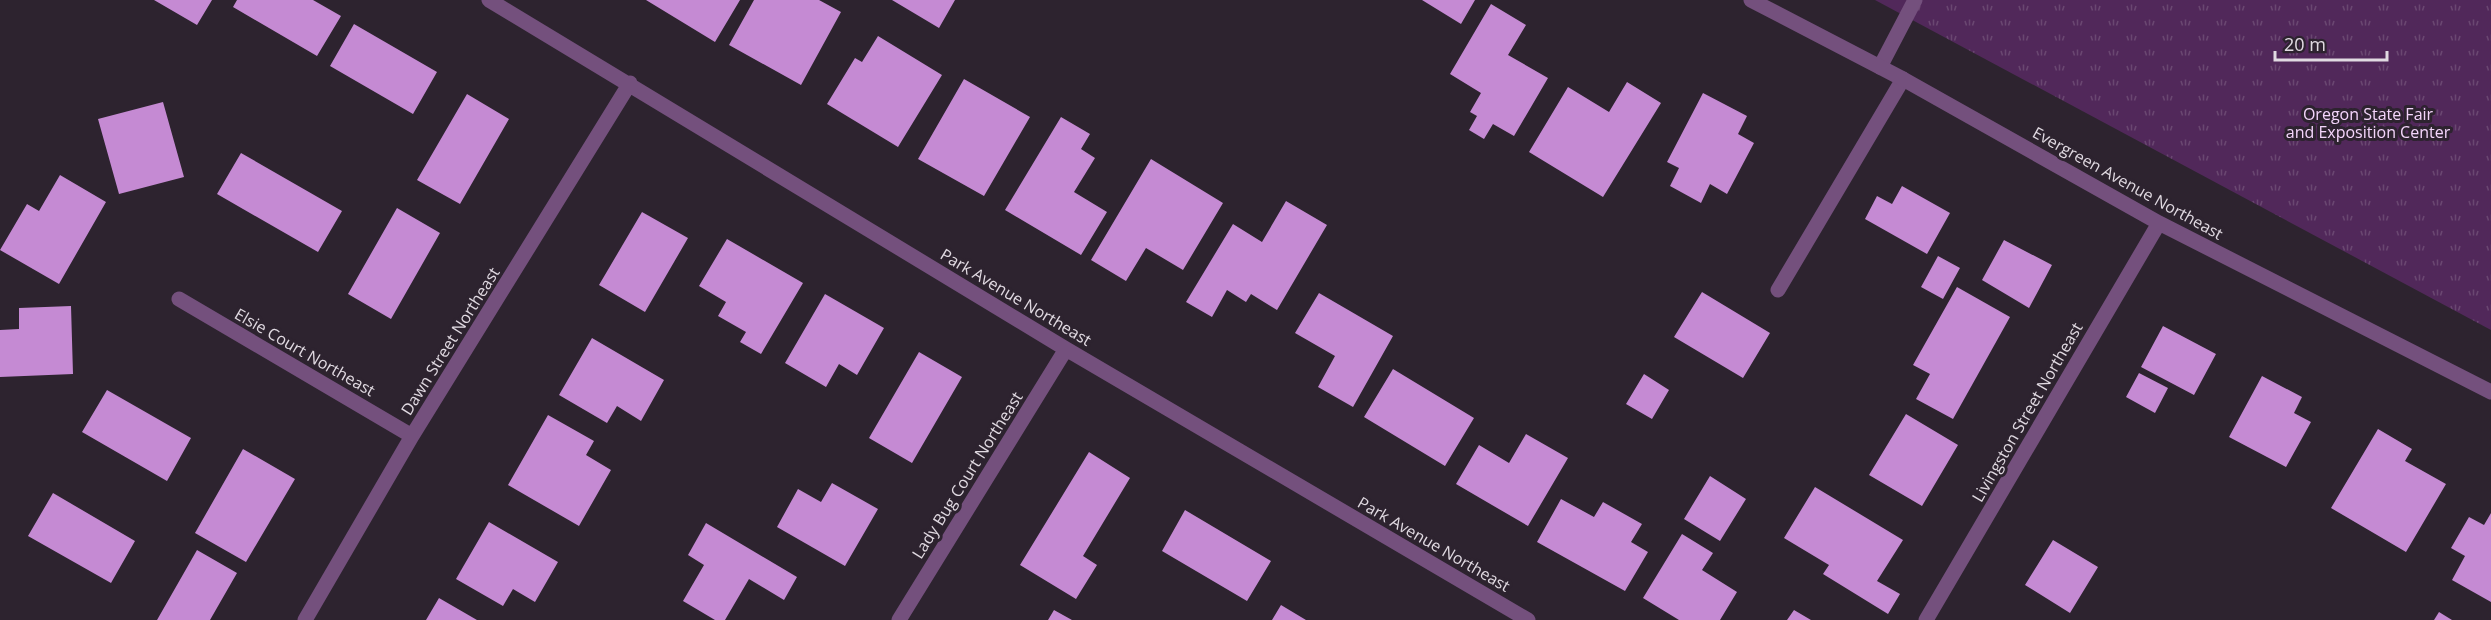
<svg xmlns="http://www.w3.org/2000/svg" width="2491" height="620" font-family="'Open Sans',sans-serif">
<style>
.grass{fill:url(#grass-tufts)}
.building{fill:#c58ad3}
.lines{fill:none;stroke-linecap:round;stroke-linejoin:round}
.service{stroke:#74507d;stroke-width:15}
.minor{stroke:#74507d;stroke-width:15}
.labels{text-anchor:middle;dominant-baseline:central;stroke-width:6;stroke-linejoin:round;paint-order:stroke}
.park-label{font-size:16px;fill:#f4d5fb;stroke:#2d232f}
.street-label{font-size:16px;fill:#e1dae2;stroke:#2d232f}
</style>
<defs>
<pattern id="grass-tufts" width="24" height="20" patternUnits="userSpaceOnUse" patternTransform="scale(1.5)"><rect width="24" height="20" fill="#51285a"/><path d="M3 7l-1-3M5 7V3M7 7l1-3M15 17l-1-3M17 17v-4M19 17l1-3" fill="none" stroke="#6a4771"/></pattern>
</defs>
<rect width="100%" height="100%" fill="#2d232f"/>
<!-- grass -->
<path class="grass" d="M1875,0H2491V330Z"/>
<!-- building -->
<path class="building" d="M154,0H212L197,25Z
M237,0H313L341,16L317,56L233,7Z
M646,0H740L715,42Z
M754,0H819L841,12L801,85L729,45Z
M892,0H955L939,28Z
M1422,0H1475L1461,24Z
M1491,4L1526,25L1508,55L1548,78L1514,136L1493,124L1484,139L1469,130L1477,116L1470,112L1481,93L1450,74Z
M354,24L437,72L413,114L330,66Z
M878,36L942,75L898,147L827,104L855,58L862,62Z
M964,79L1030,117L984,196L918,159Z
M1627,82L1661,103L1603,197L1529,152L1568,87L1609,112Z
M1703,93L1747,116L1738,134L1754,143L1727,194L1710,184L1701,203L1670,186L1679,168L1667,162Z
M467,94L509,119L460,204L417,180Z
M163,102L184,177L119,194L98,119Z
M1061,117L1090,134L1081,149L1095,158L1074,192L1107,212L1081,255L1005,210Z
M241,153L342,211L318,252L217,194Z
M1151,159L1223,203L1183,270L1146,248L1126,281L1091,260Z
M60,175L106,202L59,284L0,250L27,204L39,211Z
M1902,186L1950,213L1927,254L1865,219L1877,196L1892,204Z
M1286,201L1327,225L1277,310L1251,294L1246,302L1227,290L1212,317L1186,302L1233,224L1262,242Z
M397,208L440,233L391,319L348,294Z
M642,212L688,238L645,312L599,285Z
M727,239L803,283L761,354L740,342L746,332L718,316L726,302L699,286Z
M2004,240L2052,265L2029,308L1982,280Z
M1938,256L1960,268L1943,299L1921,287Z
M1957,287L2010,317L1953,419L1916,399L1930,374L1913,365Z
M1702,292L1770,333L1743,378L1674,337Z
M1319,293L1393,336L1353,407L1318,387L1335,356L1295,333Z
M825,294L884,328L857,375L839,364L826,387L785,363Z
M71,306L73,374L0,377V330L19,329V308Z
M2163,326L2216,354L2194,395L2141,367Z
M592,338L664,380L641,421L617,406L607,423L559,395Z
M919,352L962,377L912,463L869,438Z
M1393,369L1474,418L1445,466L1364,417Z
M2139,373L2168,388L2155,413L2126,397Z
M1644,374L1669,390L1652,419L1626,404Z
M2262,376L2302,397L2294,413L2311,422L2286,467L2229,437Z
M107,390L191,438L167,481L82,432Z
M1906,414L1958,445L1922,506L1869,475Z
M548,415L594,441L586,455L611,470L579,526L508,485Z
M2378,429L2412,449L2405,461L2446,484L2406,552L2331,508Z
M1526,434L1568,458L1528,526L1456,484L1479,445L1509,463Z
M243,449L295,479L246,562L195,533Z
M1089,452L1130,478L1083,556L1097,565L1076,599L1020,565Z
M1710,476L1746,499L1720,541L1684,519Z
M832,483L878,509L845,566L777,527L798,489L821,502Z
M1815,487L1903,540L1877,581L1900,594L1888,614L1823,574L1829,565L1784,538Z
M53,493L135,541L111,583L28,536Z
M1561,499L1594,517L1603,502L1642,524L1631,542L1648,552L1625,591L1537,542Z
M1185,510L1271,561L1247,601L1162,551Z
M2491,513V602L2452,580L2465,556L2451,548L2469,517L2484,525Z
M489,522L558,562L535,602L513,589L503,606L456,579Z
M706,523L797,577L784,600L749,579L725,620H715L683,601L704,565L688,555Z
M1682,534L1713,553L1702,570L1737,592L1720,620H1679L1643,598Z
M2053,540L2098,567L2070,613L2025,585Z
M197,550L237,573L210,620H157Z
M439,598L477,620H426Z
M1281,605L1306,620H1272Z
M1054,610L1072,620H1048Z
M1794,610L1811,620H1787Z
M2439,612L2452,620H2434Z"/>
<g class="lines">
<!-- service -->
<path class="service" d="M1880,67L1915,0
M1778,290L1903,79"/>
<!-- minor -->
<path class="minor" d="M489,0L1066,349L1528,620
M1751,0L1903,79L2159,223L2491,392
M179,299L412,436
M305,620L412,436L630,83
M899,620L1066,349
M1926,620L2159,223"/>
</g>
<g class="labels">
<!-- park labels -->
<g class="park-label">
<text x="2368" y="114">Oregon State Fair<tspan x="2368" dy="18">and Exposition Center</tspan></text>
</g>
<!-- street labels -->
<g class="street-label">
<text transform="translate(2128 183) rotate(29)">Evergreen Avenue Northeast</text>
<text transform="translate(1016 297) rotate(31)">Park Avenue Northeast</text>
<text transform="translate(450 341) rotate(-58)">Dawn Street Northeast</text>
<text transform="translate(305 352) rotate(30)">Elsie Court Northeast</text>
<text transform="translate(2027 412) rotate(-60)">Livingston Street Northeast</text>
<text transform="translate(967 475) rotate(-58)">Lady Bug Court Northeast</text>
<text transform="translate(1434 544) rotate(30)">Park Avenue Northeast</text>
</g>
</g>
<!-- scale -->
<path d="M2275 51v9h112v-9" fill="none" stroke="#e1dae2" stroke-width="3"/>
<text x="2284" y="51" font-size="18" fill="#e1dae2" stroke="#2d232f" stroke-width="4.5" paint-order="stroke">20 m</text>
</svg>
